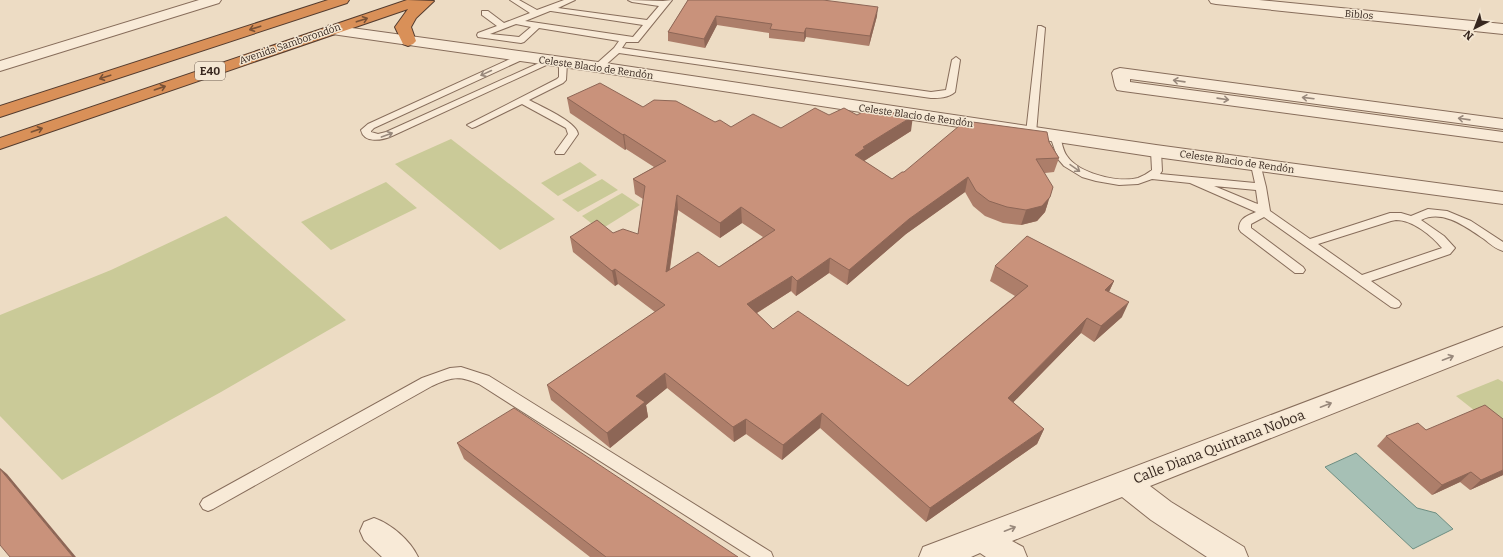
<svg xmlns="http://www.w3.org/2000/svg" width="1503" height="557" font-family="Bitter,serif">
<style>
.green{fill:#caca98}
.water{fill:#a6c0b5;stroke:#6d8e82}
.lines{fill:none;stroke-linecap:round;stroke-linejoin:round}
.lane-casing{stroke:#876d5b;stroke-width:2}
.street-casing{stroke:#876d5b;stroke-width:2}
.highway-casing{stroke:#543c2f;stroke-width:2}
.lane{fill:#f8ead7;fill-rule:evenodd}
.street{fill:#f8ead7;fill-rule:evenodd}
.highway{fill:#d99058;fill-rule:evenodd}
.wall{fill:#ad7e6a;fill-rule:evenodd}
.shaded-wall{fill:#8d6656}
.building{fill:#c9927b;stroke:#8d6656;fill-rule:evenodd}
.oneway{stroke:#785136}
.oneway2{stroke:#98887b}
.labels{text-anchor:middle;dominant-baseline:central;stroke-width:3;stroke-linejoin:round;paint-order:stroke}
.far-street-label{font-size:10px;fill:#37271f;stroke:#f4e7d3}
.shield{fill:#f4e7d3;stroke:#706155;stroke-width:1}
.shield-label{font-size:11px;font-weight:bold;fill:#37271f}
.near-street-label{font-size:14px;fill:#37271f;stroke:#f4e7d3}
</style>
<rect width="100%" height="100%" fill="#eddcc4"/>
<!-- green -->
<path class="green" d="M451,139L555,219L500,250L395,164Z
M580,162L597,175L558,196L541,183Z
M602,179L618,190L578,212L562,200Z
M386,182L417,208L331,250L301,222Z
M622,193L640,205L600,230L582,216Z
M226,216L346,320L221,392L62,480L0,416V315L111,270Z
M1498,379L1503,382V433L1456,396Z"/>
<!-- water -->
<path class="water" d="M1356,453L1417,508L1436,513L1453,529L1413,549L1325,467Z"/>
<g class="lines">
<!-- lane casing -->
<g class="lane-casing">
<path id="lane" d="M510,0H519L537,10L564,0H575L558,8L647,20L659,6L632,2L628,0L663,1L672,0L638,42H626L622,48L931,92L946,90L952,60L956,57L960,60L955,92C948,98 939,98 931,98L619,53L601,69H595L594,67L595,65L614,48L619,41L539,28L524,42L521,43L478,37L477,35L478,33L497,26L482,15V11H488L504,23L530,13ZM550,11H551L643,25L633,37L525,21ZM516,24L531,27L519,37L490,34Z
M1038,26H1041L1045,28L1036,133L1031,136L1026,133Z
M521,54L525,57L524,59L374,128L371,131V132L378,134L386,132L548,59L551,58L555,61L392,136C383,140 364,144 361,130L368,124Z
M563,60L567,63L566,80L563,83L529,100C540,106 577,122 578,134L564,154H556L555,152L568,134L566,128L522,104L475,127L472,128L467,125L557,79L559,77V63Z
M1055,133L1060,136C1062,143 1063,151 1067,156C1079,174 1119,183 1138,178C1143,176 1148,173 1152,170L1151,151L1156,148L1161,151L1162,171L1160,174L1255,183L1251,165L1252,163H1260L1266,187L1270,211L1310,239L1390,213H1401L1411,216L1428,209L1447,211L1471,221L1503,242V251C1496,249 1490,244 1484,239C1466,227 1443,209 1421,220L1444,236L1455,248L1450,254L1371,281L1399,301L1401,304L1399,307L1395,308L1391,307L1264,217L1251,224V228L1303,267L1305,270L1303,273H1295L1241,232L1239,229C1239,218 1247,216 1256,212L1190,183L1152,179L1138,184L1119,185L1096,181L1082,177L1064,166L1058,159L1050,136ZM1214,186L1256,190L1258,204L1255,203ZM1396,220C1413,220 1432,236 1442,248L1362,275L1318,244L1391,221Z
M461,367L489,376L771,552L773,557H751L479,384C459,375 451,377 432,386L213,509L208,511L203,509L200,504L203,499L422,378L450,368Z"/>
</g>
<!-- street casing -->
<g class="street-casing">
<path id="street" d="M199,0H221L219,3L0,71V61Z
M1209,0H1259L1503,24V34L1216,4L1211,3Z
M330,25L598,62L1156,145L1503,192V204L1156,157L598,72L325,33L322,30L325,27Z
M1120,68L1503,119V129L1130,79V82L1503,132V142L1123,91L1117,90L1115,86L1112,73L1114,70Z
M1503,327V346L1150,486L1171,502L1244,547L1248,557H1207L1151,520L1122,497L1012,541L1023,547L1027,557H986L980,553L971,557H919L923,547Z
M374,518C391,524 410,540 418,557H382L364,540L360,531L364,522Z"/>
</g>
<!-- highway casing -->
<g class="highway-casing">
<path id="highway" d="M328,0H349L347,3L0,117V106Z
M407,0L434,1L416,18L411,27L416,41L413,44L408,46L403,44L395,27L408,9L0,149V138Z"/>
</g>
<!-- lane -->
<use href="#lane" class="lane"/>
<!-- street -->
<use href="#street" class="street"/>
<!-- highway -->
<use href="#highway" class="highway"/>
</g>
<!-- wall -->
<path class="wall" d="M688,0L877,16L869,46L806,37L804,42L769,38V33L717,25L705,48L668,41V32Z
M567,98L643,107L715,122L731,127L781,128L829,115H857L911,131L864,161L892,179L904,172L1049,142L1059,158L1054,172L1045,173L1048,202L1045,212L1037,221L1021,225L1003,223L985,216L973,206L965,192L906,234L847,285L829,273L796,296L791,291L757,313L773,329L908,386L1015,296L990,281L995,266L1114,281L1109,292L1122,317L1094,342L1081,333L1013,402L1044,429L1037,444L926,522L820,428L782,460L746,434L734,442L667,388L646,405L648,417L610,448L551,400L547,385L655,312L618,284L615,286L573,252L570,237L613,233L638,234L643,199L635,194L633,179L654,167L626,149L625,150L570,113ZM678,210L720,238L742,223L763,237L719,267L670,269Z
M1426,430L1503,475L1470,490L1460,482L1432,495L1377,446L1386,436Z
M457,443L738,557H590L464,459Z"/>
<!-- shaded-wall -->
<path class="shaded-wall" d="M878,7L877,16L869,46L870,36Z
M716,16L717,25L705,48L704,39Z
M806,28V37L804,42V33Z
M913,116L911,131L864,161L855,155L863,147Z
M624,134L626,149L625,150L623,135Z
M968,177L965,192L906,234L847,285L849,270L909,219Z
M1053,187L1045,212L1037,221L1021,225L1026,210Z
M677,195L678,210L667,287L666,272Z
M741,207L742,223L720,238V223Z
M830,258L829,273L796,296L797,281Z
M615,269L618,284L615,286L612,271Z
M792,276L791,291L747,319V304Z
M1114,281L1107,296L1105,290Z
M1129,302L1122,317L1094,342L1101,326Z
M1087,318L1081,333L1003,413L1008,398Z
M665,373L667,388L646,405L648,417L610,448L607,433L636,396Z
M822,413L820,428L782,460L783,445Z
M746,419V434L734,442L733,427Z
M1044,429L1037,444L926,522L930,508Z
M0,468L7,474L76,557H73L0,469Z
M1503,470V475L1470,490L1481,480Z
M1471,472L1460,482L1432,495L1442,485Z"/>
<!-- building -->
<path class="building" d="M688,0H823L878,7L870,36L806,28L804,33L770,29L772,24L716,16L704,39L668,32Z
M600,83L643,107L654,100L676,101L715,122L720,120L731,127L753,114L781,128L815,108L829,115L844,108L857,115L868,109L913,116L863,147L865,148L855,155L892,179L902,172H904L965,121L1047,132L1049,142L1059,158L1036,159L1053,187L1050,197L1042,206L1026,210L1007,207L989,201L976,191L968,177L909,219L849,270L830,258L797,281L792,276L747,304L773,329L798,311L908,386L1028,286L995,266L1027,236L1114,281L1105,290L1129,302L1101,326L1087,318L1008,398L1044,429L930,508L822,413L783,445L746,419L733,427L665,373L636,396L645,402L607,433L547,385L665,305L615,269L612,271L570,237L597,220L613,233L623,229L638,234L645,186L633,179L666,161L624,134L623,135L567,98ZM677,195L720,223L741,207L775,230L719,267L698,252L666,272Z
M1485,405L1503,419V470L1481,480L1471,472L1442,485L1386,436L1418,423L1426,430Z
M514,408L738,557H606L457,443Z
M0,469L73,557H10L0,545Z"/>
<!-- one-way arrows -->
<defs><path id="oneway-shaft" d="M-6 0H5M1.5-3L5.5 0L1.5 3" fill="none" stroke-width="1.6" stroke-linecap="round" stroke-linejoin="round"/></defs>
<g class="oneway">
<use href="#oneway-shaft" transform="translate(362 20) rotate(-18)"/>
<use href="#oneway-shaft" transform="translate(255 28) rotate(162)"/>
<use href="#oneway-shaft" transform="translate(105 77) rotate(162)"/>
<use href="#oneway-shaft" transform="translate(160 88) rotate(-19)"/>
<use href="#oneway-shaft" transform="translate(37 130) rotate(-19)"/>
</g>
<g class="oneway2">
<use href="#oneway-shaft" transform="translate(486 73) rotate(155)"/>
<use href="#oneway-shaft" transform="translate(1179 81) rotate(-172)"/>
<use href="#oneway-shaft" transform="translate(1308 98) rotate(-173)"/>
<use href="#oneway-shaft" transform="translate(1223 99) rotate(8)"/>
<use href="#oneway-shaft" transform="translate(1464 119) rotate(-172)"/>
<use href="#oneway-shaft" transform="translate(387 135) rotate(-20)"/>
<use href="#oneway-shaft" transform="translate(1075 168) rotate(35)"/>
<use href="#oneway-shaft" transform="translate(1448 358) rotate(-21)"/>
<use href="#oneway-shaft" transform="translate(1326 405) rotate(-21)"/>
<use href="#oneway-shaft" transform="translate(1010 529) rotate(-21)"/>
</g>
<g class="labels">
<!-- far-street labels -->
<g class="far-street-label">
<text transform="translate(1359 15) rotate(5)">Biblos</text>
<text transform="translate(290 44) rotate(-19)">Avenida Samborondón</text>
<text transform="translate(596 68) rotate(8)">Celeste Blacio de Rendón</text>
<text transform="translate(916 116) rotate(8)">Celeste Blacio de Rendón</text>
<text transform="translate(1237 162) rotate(8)">Celeste Blacio de Rendón</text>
</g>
<!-- shield labels -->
<rect class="shield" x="195" y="62" width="30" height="18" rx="3"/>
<g class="shield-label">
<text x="210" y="71">E40</text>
</g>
<!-- near-street labels -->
<g class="near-street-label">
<text transform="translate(1219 447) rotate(-21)">Calle Diana Quintana Noboa</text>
</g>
</g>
<!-- north arrow -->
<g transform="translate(1475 28) rotate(222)" stroke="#f4e7d3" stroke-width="3" paint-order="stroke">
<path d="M0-3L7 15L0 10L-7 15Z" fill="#37271f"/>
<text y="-6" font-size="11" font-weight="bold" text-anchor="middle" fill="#37271f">N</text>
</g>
</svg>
